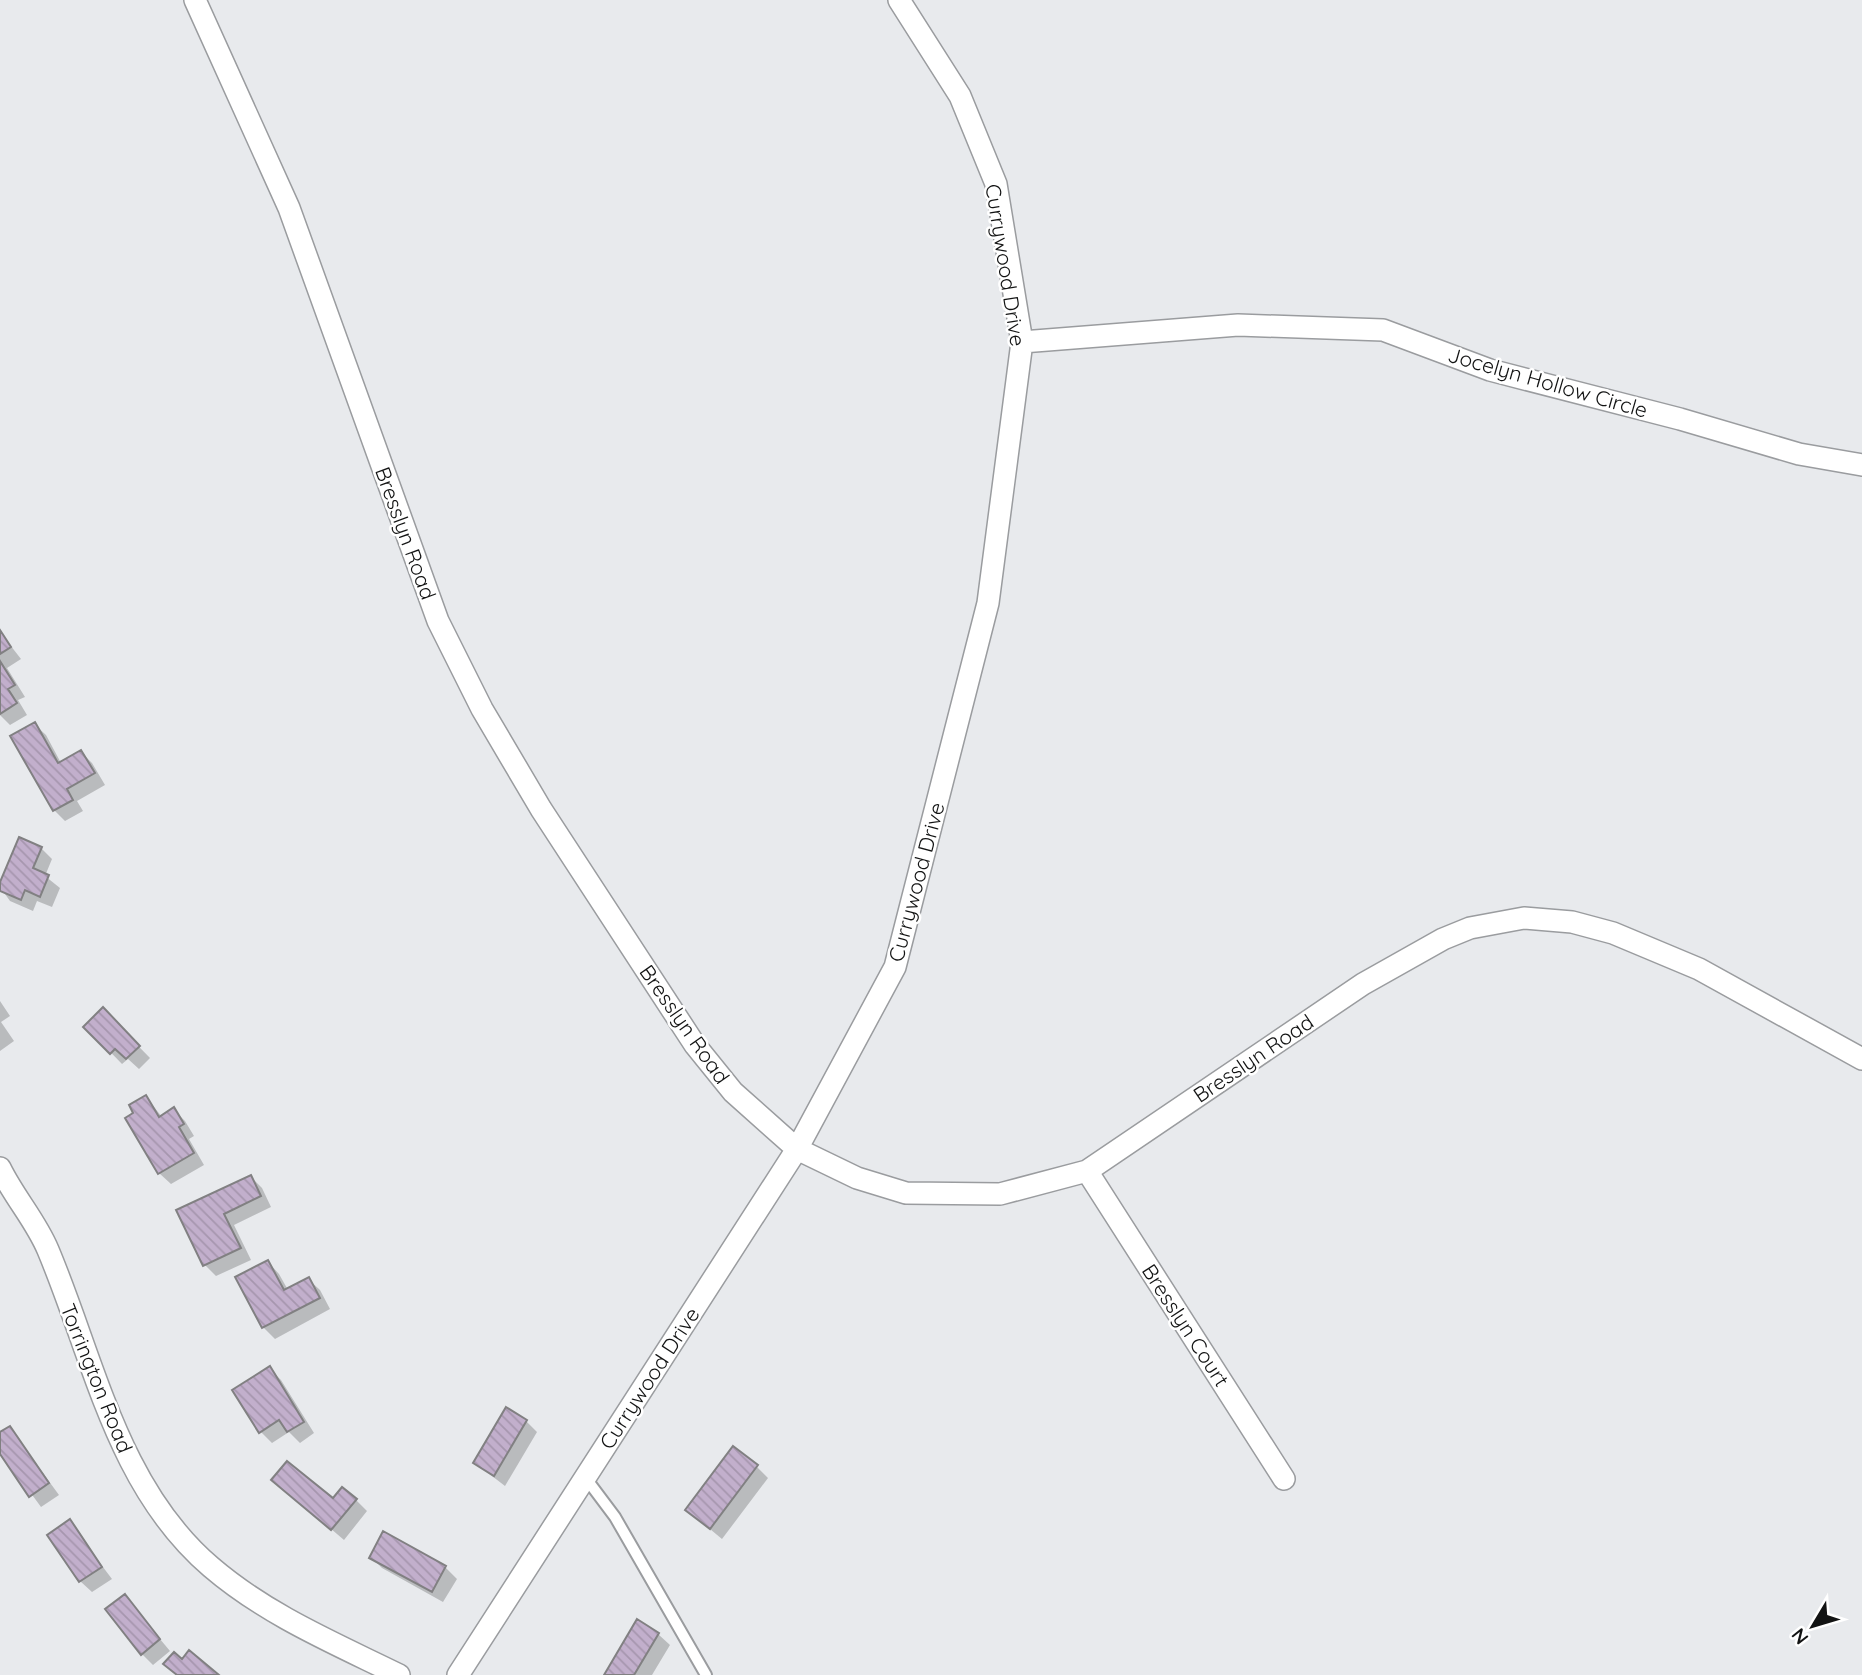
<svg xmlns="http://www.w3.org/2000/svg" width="1862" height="1675" font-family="Quicksand,sans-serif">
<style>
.shadow{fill:#0003}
.building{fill:url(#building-back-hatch);stroke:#818082;stroke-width:2}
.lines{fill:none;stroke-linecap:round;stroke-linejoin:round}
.lane-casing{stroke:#9a9c9f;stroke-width:14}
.street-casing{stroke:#9a9c9f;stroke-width:24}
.lane{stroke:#fff;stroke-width:10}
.street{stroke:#fff;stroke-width:21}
.labels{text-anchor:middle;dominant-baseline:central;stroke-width:5;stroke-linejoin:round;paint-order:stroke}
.street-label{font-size:21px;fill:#121313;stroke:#fff}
</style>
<defs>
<pattern id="building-back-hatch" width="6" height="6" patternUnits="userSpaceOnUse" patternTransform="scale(1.75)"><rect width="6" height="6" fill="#c2afcc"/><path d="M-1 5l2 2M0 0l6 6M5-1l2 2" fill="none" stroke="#a696ae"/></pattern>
</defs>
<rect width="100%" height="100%" fill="#e8eaed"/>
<!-- shadow -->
<path class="shadow" d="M0,632L21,659L7,668L25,697L18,700L27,715L10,725L0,715Z
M34,724L46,735L61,763L81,752L92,763L105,785L77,801L83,811L65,821L54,810Z
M41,848L52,859L45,876L60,888L52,907L37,901L33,911L10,901L0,887Z
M0,1001L10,1016L1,1022L14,1041L0,1051Z
M103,1010L150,1058L139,1069L128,1059L122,1064L86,1027Z
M146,1097L162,1117L174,1110L185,1121L194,1136L189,1139L204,1165L171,1184L159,1173L136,1113Z
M251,1177L262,1188L271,1207L234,1225L251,1260L216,1276L205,1265L178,1211Z
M268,1262L279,1274L288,1290L308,1279L320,1290L330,1309L275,1339L263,1327L237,1278Z
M270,1369L281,1380L314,1433L300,1443L289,1432L272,1443L261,1432Z
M526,1421L537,1432L505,1486L475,1463Z
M10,1428L59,1495L41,1507L0,1451V1435Z
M757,1467L768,1478L722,1539L687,1510Z
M274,1480L333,1501L356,1500L367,1511L344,1540Z
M69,1522L112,1579L92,1592L80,1581Z
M371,1557L445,1567L457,1579L443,1602L382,1568Z
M124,1596L170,1651L153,1665L142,1654Z
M658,1634L670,1645L652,1675H606Z"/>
<!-- building -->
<path class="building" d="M0,630L11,647L0,654Z
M0,661L15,685L8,689L17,703L0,714Z
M35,722L58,763L81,750L95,773L67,789L73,800L53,811L10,736Z
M19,837L42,847L33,868L49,875L40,897L25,890L21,900L0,891V882Z
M103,1007L140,1046L126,1059L115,1049L110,1054L83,1027Z
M146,1095L159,1117L174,1107L184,1124L179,1127L194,1153L158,1174L125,1118L133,1113L129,1105Z
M251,1175L261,1196L224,1214L241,1248L203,1266L176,1210Z
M268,1260L284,1290L309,1277L320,1298L262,1328L235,1277Z
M270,1366L304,1422L287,1432L279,1420L259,1433L232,1390Z
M506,1407L527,1420L494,1476L473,1463Z
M10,1426L49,1483L29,1497L0,1454V1432Z
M733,1446L758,1465L710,1529L685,1510Z
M287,1461L333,1498L342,1487L357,1499L331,1530L271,1480Z
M70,1519L102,1567L79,1582L47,1535Z
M383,1531L446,1566L432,1592L369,1558Z
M125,1594L160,1639L141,1655L105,1609Z
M637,1619L659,1633L634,1675H604Z
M189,1650L219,1675H177L163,1664L174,1652L182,1659Z"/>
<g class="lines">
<!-- lane casing -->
<g class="lane-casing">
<path id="lane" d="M585,1477L615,1517L706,1675"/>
</g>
<!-- street casing -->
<g class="street-casing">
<path id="street" d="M195,0L289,208L438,621L482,709L541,809L695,1045L733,1092L797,1149L857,1178L906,1193L1000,1194L1087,1171L1363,984L1443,939L1470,928L1524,918L1572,922L1613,933L1699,969L1862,1059
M1022,342L1238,325L1383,330L1490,370L1680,419L1799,454L1862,465
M0,1168C14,1197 36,1221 48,1250C94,1359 117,1487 211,1567C267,1615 334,1643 399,1675
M1087,1171L1284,1479
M458,1675L797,1149L895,967L988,603L1022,342L996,184L960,96L899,0"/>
</g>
<!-- lane -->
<use href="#lane" class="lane"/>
<!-- street -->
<use href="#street" class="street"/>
</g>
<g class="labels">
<!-- street labels -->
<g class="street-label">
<text transform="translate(1006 265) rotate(81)">Currywood Drive</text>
<text transform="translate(1548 382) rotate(16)">Jocelyn Hollow Circle</text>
<text transform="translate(406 533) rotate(70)">Bresslyn Road</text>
<text transform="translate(916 882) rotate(-75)">Currywood Drive</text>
<text transform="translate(685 1024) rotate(55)">Bresslyn Road</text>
<text transform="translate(1253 1058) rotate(-34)">Bresslyn Road</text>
<text transform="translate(1186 1325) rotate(57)">Bresslyn Court</text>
<text transform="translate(97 1378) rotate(68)">Torrington Road</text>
<text transform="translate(649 1378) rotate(-57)">Currywood Drive</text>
</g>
</g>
<!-- north arrow -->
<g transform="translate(1813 1626) rotate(232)" stroke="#ffffff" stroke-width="5" paint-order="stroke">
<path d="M0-5L12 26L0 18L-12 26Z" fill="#121313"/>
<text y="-10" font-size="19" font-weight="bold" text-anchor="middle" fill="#121313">N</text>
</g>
</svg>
